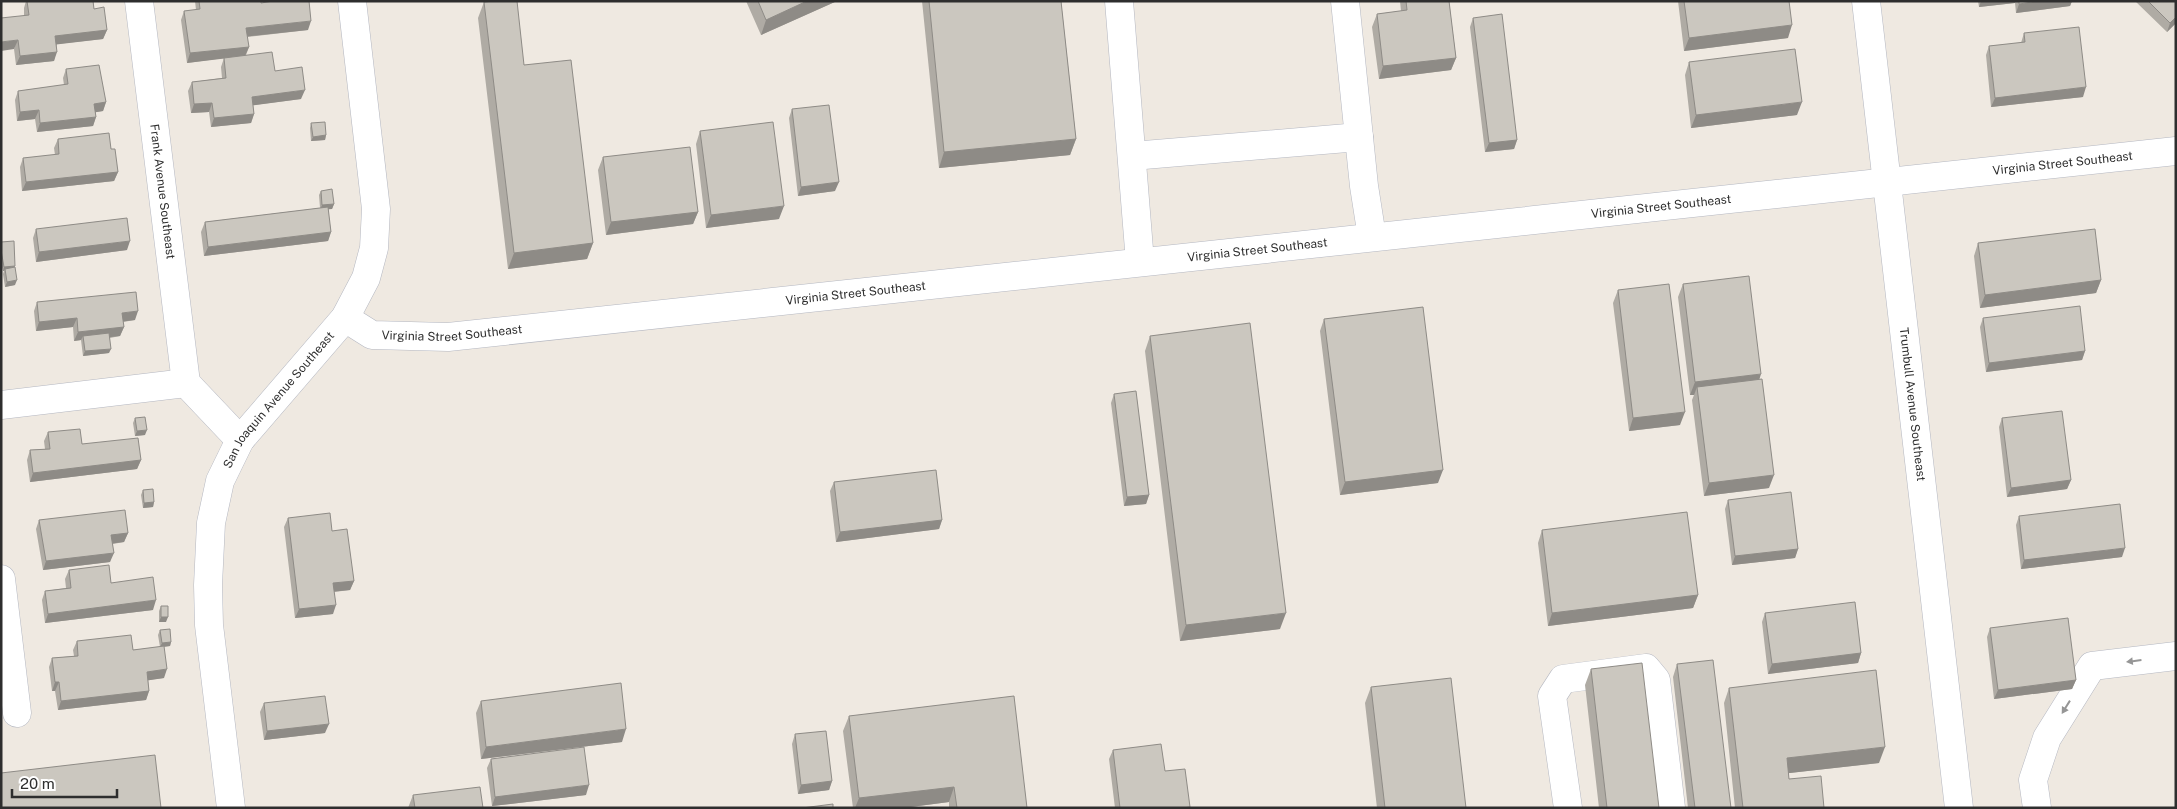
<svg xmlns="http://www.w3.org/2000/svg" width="2177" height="809" font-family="'Public Sans',sans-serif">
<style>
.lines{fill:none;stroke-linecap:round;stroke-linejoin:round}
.minor-casing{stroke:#b4b7c1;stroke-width:29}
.minor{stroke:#fff;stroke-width:28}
.wall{fill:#afaba4}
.shaded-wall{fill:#8e8b86}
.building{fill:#cbc7bf;stroke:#8e8b86}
.oneway{fill:#969696}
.labels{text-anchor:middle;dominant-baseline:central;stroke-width:4.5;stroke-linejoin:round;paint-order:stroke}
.street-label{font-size:12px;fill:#2e2e2e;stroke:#fff}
</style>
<rect width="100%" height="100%" fill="#efe9e1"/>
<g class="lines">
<!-- minor casing -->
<g class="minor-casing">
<g id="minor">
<path id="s1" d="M139,1L186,383"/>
<path d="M1119,1L1140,262"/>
<path d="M1345,1L1364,186L1372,237"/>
<path id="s2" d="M1866,1L1959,808"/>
<path d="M1132,156L1359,137"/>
<path id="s3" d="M345,318L372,335L448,337L2176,151"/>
<path d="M186,383L240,440"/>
<path d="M1,405L186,383"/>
<path d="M1,579L17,713"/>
<path id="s4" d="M231,808L209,625L208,585L211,523L220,481L240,440L345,318L366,278L374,248L376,209L352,1"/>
<path d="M1568,808L1552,696L1563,679L1646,668L1656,680L1671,808"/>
<path d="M2037,808L2033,780L2047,738L2092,666L2176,656"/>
</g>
</g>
<!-- minor -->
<use href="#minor" class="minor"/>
</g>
<!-- wall -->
<path class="wall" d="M26,1H93L94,9L107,30L103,39L57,44L54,61L16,65L14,49L24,16V8Z
M195,1H261V3L308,30L247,37L249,47L246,55L275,71L301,99L253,105L254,114L251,123L211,127L209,112L191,113L188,91L192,82L222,78L221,67L224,58L187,63L181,20L184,11L196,10Z
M746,1H837L761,35Z
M922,1H1061L1076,139L1070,155L939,168Z
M1400,1H1449L1456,58L1451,70L1379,79L1372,27L1377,14L1401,11Z
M1678,1H1789L1788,38L1684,51Z
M1978,1H2072L2070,6L2016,13L2015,3L1979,7Z
M2135,1H2176V23L2167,32Z
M484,2L524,65L593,243L587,259L508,269L478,18Z
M1473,18L1517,140L1514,149L1485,152L1470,27Z
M2024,33L2083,97L1991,107L1986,55L1989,46L2021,43Z
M1689,62L1797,115L1691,128L1685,75Z
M66,69L106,102L103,111L96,112V117L93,126L37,132L35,119L17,121L15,100L18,91L64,85L63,78Z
M792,109L835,191L798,196L789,118Z
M311,123L326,135L325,140L311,141L310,128Z
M700,131L779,219L706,228L696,144Z
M58,139L111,149L118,172L114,181L22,191L20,167L23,158L55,155L54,148Z
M603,157L698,212L693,224L606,235L598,170Z
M321,191L334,204L332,209H328L331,232L328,241L204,256L201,232L205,222L320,208L319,195Z
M36,229L127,250L36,262L33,238Z
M1,242L14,267L15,285L5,287L3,274L4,271H3L1,264Z
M1978,243L2101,280L2096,293L1980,308L1974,256Z
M1683,284L1759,380L1769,488L1704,496L1692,400L1694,395H1690L1678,297Z
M1618,290L1680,425L1629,431L1613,303Z
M37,302L135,320L123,322L124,327L120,336L110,338L109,353L83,356L81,340L74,341L73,327L36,331L34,311Z
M1983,318L2085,351L2082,360L1986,372L1980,327Z
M1324,319L1438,483L1340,495L1320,331Z
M1150,336L1280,629L1180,641L1145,351Z
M1114,394L1149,495L1146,504L1124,506L1111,403Z
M135,418L145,435L135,436L133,423Z
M2002,418L2071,480L2067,489L2007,497L1999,427Z
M48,432L82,444L141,460L137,469L30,482L27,460L30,450L45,449L44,441Z
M834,482L942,520L939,529L836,542L830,491Z
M143,490L154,502L153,507L143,508L141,495Z
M1728,500L1798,549L1795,558L1732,565L1725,509Z
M2019,516L2122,557L2021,569L2016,525Z
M288,518L332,531L354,581L350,590L334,592L333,614L295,618L284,527Z
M39,520L128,533L124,542L113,544L110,562L43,570L36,529Z
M1542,530L1698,595L1693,608L1548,626L1538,543Z
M69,570L111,583L153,610L45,623L42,600L45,591L66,588L65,579Z
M161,606L166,622H159V611Z
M1765,613L1861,653L1858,663L1768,674L1762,622Z
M1990,628L2076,680L2072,689L1994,699L1987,637Z
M160,630L171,642L170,646L164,647V678L148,680L149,691L146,700L58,710L55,691H52L49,667L52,658L74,656L73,650L77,641L133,650L160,647L158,635Z
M1677,664L1731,808H1688L1673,677Z
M1591,669L1659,808H1599L1585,685Z
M1371,687L1466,808H1377L1365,703Z
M1729,688L1879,763L1789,773V779L1824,808H1735L1724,703Z
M481,701L622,742L481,759L476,713Z
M264,703L325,733L264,740L260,712Z
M849,716L1027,808H949V802L903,808H853L843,731Z
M795,734L832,781L829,790L798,794L792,744Z
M1113,750L1165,771L1190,807L1189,808H1115L1109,759Z
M491,759L586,795L492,806L487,768Z
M413,795L483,808H408Z"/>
<!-- shaded-wall -->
<path class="shaded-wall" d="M807,1H837L761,35L766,20Z
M1981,1H2015V3L1979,7Z
M2039,1H2072L2070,6L2016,13L2019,4Z
M2176,17V23L2167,32L2170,23Z
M311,21L308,30L243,37L246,28Z
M1792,25L1788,38L1684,51L1689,38Z
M107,30L103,39L52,45L55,36Z
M18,40L14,49L1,51V42Z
M249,47L245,56L187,63L190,53Z
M57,52L54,61L16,65L20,56Z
M1456,58L1451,70L1379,79L1383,66Z
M2086,87L2083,97L1991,107L1995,98Z
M305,90L301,99L248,106L252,97Z
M106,102L103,111L91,113L94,104Z
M1802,102L1797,115L1691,128L1696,115Z
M212,103L209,112L191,113L194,104Z
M39,110L35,119L17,121L20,112Z
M254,114L251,123L211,127L214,118Z
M96,117L93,126L37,132L40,123Z
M326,135L325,140L311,141L313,137Z
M1076,139L1070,155L939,168L944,152Z
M1517,140L1514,149L1485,152L1489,143Z
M118,172L114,181L22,191L26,182Z
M839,182L835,191L798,196L801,187Z
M334,204L332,209L320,210L322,205Z
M784,206L779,219L706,228L711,215Z
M698,212L693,224L606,235L611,222Z
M331,232L328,241L204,256L208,247Z
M130,241L127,250L36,262L39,252Z
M593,243L587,259L508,269L514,253Z
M15,266L13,271L5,269L4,271H3L4,267Z
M17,280L15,285L5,287L7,282Z
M2101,280L2096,293L1980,308L1985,295Z
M138,311L135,320L119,322L122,313Z
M77,318L73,327L36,331L39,322Z
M124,327L120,336L84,340L83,336L81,340L74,341L78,332Z
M111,349L109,353L83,356L85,351Z
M2085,351L2082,360L1986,372L1989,363Z
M1761,374L1757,387H1697L1694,395H1690L1695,382Z
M1685,412L1680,425L1629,431L1633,418Z
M147,430L145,435L135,436L137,431Z
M141,460L137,469L30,482L33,473Z
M1443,470L1438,483L1340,495L1345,482Z
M1774,475L1769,488L1704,496L1709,483Z
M2071,480L2067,489L2007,497L2011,488Z
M1149,495L1146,504L1124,506L1127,497Z
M154,502L153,507L143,508L144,503Z
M942,520L939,529L836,542L840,532Z
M128,533L124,542L108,544L111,535Z
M2125,548L2122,557L2021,569L2024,560Z
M1798,549L1795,558L1732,565L1735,556Z
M114,553L110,562L43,570L46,561Z
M354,581L350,590L330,592L333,583Z
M1698,595L1693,608L1548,626L1552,613Z
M156,600L153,610L45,623L48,614Z
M336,605L333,614L295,618L299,609Z
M1286,613L1280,629L1180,641L1186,625Z
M161,617H168L166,622H159Z
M171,642L170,646L160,647L162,643Z
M1861,653L1858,663L1768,674L1772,664Z
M167,669L164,678L144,681L147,672Z
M2076,680L2072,689L1994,699L1998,690Z
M55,682H59L55,691H52Z
M149,691L146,700L58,710L61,701Z
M329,724L325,733L264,740L267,731Z
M626,729L622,742L481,759L486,747Z
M1885,747L1879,763L1781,774L1787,758Z
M832,781L829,790L798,794L801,785Z
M589,785L586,795L492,806L495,797Z
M954,787L949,802L903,808H855L859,798Z"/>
<!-- building -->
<path class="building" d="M27,1H93L94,9L104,7L107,30L55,36L57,52L20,56L18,40L1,42V18L29,15Z
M199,1H261V3L273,1H309L311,21L246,28L249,47L190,53L184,11L200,9Z
M494,1H517L524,65L571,60L593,243L514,253L484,2Z
M758,1H807L766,20Z
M929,1H1061L1076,139L944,152Z
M1406,1H1449L1456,58L1383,66L1377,14L1407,10Z
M1684,1H1789L1792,25L1689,38Z
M2019,1H2039L2019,4Z
M2148,1H2176V17L2170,23Z
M1502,14L1517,140L1489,143L1473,18Z
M2079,27L2086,87L1995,98L1989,46L2025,42L2024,33Z
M1795,49L1802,102L1696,115L1689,62Z
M272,52L275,71L302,67L305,90L252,97L254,114L214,118L212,103L194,104L192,82L226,78L224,58Z
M99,65L106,102L94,104L96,117L40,123L39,110L20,112L18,91L68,84L66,69Z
M829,105L839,182L801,187L792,109Z
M325,122L326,135L313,137L311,123Z
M773,122L784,206L711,215L700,131Z
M109,133L111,149H115L118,172L26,182L23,158L59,154L58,139Z
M690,147L698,212L611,222L603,157Z
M332,189L334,204L322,205L321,191Z
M328,207L331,232L208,247L205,222Z
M127,218L130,241L39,252L36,229Z
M2095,229L2101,280L1985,295L1978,243Z
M14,241L15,266L4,267L1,250V242Z
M15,267L17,280L7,282L5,269Z
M1749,276L1761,374L1695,382L1683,284Z
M1669,284L1685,412L1633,418L1618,290Z
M136,292L138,311L122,313L124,327L78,332L77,318L39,322L37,302Z
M2080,306L2085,351L1989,363L1983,318Z
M1423,307L1443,470L1345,482L1324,319Z
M1250,323L1286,613L1186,625L1150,336Z
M109,333L111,349L85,351L83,336Z
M1762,379L1774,475L1709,483L1697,387Z
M1136,391L1149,495L1127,497L1114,394Z
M2062,411L2071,480L2011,488L2002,418Z
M145,417L147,430L137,431L135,418Z
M80,429L82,444L138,438L141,460L33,473L30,450L50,449L48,432Z
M936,470L942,520L840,532L834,482Z
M153,489L154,502L144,503L143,490Z
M1791,492L1798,549L1735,556L1728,500Z
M2120,504L2125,548L2024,560L2019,516Z
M125,510L128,533L111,535L114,553L46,561L39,520Z
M1687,512L1698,595L1552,613L1542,530Z
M330,513L332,531L347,529L354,581L333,583L336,605L299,609L288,518Z
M109,565L111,583L153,577L156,600L48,614L45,591L71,588L69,570Z
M1855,602L1861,653L1772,664L1765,613Z
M161,606H168V617H161Z
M2068,618L2076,680L1998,690L1990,628Z
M170,629L171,642L162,643L160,630Z
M131,635L133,650L164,646L167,669L147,672L149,691L61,701L59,682H55L52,658L78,656L77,641Z
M1713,660L1731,808H1695L1677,664Z
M1642,663L1659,808H1607L1591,669Z
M1876,670L1885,747L1787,758L1789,779L1821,776L1824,808H1743L1729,688Z
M1451,678L1466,808H1385L1371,687Z
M621,683L626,729L486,747L481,701Z
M325,696L329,724L267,731L264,703Z
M1014,696L1027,808H957L954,787L859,798L849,716Z
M826,731L832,781L801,785L795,734Z
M1161,744L1165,771L1185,769L1190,807L1182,808H1120L1113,750Z
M584,747L589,785L495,797L491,759Z
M155,755L161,808H1V773Z
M480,787L483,808H415L413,795Z
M833,804V808H802Z"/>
<!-- one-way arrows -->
<defs><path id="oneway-solid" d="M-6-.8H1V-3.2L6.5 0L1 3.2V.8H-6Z" transform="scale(1.25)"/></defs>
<g class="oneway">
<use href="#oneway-solid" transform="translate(2134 661) rotate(173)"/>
<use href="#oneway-solid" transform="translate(2066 707) rotate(122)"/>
</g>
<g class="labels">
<!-- street labels -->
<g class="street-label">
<text stroke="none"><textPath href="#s3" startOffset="1732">Virginia Street Southeast</textPath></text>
<text stroke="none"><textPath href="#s1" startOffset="192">Frank Avenue Southeast</textPath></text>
<text stroke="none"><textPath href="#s3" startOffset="1328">Virginia Street Southeast</textPath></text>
<text stroke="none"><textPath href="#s3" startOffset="922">Virginia Street Southeast</textPath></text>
<text stroke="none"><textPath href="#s3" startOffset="518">Virginia Street Southeast</textPath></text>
<text stroke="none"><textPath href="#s3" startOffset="112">Virginia Street Southeast</textPath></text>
<text stroke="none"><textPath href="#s4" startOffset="430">San Joaquin Avenue Southeast</textPath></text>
<text stroke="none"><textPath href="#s2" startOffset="406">Trumbull Avenue Southeast</textPath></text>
</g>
</g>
<!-- border -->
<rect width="2177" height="809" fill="none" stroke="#2e2e2e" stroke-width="5"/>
<!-- scale -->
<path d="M12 789v8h105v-8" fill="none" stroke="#2e2e2e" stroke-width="2.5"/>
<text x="20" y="789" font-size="15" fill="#2e2e2e" stroke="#ffffff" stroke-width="4" paint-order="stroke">20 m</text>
</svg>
